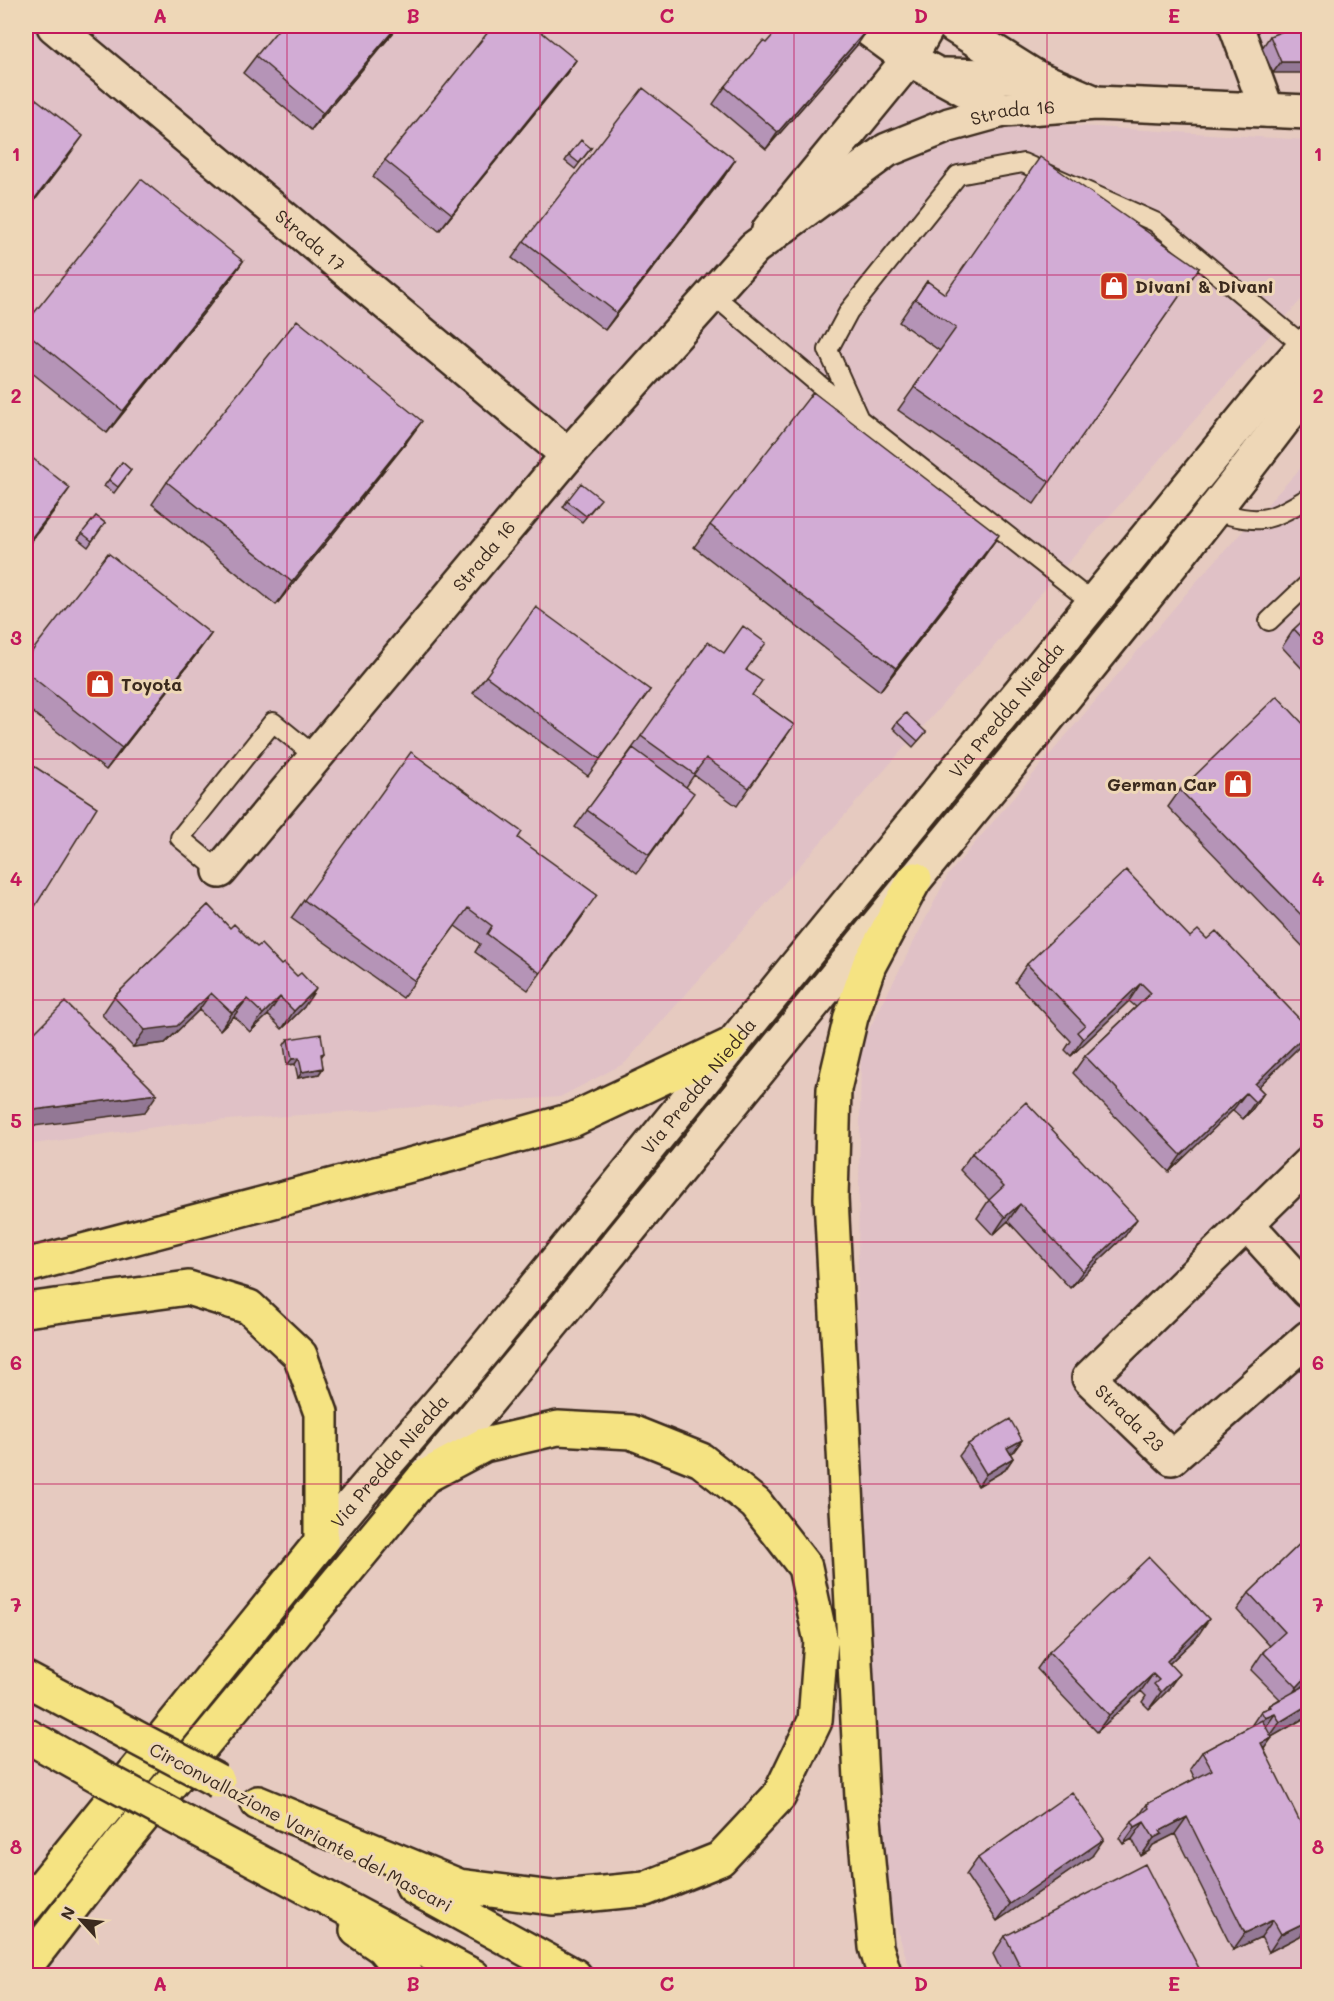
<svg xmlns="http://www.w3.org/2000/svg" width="1334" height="2001" font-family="Mali,sans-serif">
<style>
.built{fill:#e0c1c6}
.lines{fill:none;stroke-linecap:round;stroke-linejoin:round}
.lane-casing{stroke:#3b2a1e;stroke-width:22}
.street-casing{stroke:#3b2a1e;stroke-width:38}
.secondary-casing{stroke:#3b2a1e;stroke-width:38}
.primary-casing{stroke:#3b2a1e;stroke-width:38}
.highway-casing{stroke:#3b2a1e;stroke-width:38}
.lane{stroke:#eed7b7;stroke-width:18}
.street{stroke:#eed7b7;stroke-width:33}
.secondary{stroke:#eed7b7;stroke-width:33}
.primary{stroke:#f5e382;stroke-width:33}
.highway{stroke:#f5e382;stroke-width:33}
.highway-bridge-casing{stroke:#3b2a1e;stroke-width:38;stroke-linecap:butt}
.highway-bridge{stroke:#f5e382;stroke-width:33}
.wall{fill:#b594b7;stroke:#3b2a1e;stroke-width:1.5}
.shaded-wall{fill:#937895;stroke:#3b2a1e;stroke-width:1.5}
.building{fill:#d2acd5;stroke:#3b2a1e;stroke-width:1.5}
.grid{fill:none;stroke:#c2185b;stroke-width:1.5;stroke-opacity:0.55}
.labels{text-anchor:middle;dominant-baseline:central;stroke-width:6;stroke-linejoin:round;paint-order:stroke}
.street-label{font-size:18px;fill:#3b2a1e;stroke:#eed7b7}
.poi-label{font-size:18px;font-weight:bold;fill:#3b2a1e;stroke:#eed7b7;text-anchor:start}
.neatline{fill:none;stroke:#c2185b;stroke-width:2}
.grid-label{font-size:20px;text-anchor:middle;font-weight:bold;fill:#c2185b}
</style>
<rect width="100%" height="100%" fill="#e6cac0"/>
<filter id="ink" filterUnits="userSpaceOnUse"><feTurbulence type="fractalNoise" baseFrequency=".0167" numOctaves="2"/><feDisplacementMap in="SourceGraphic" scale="12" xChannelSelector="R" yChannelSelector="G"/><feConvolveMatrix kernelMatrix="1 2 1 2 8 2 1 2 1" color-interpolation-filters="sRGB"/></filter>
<g filter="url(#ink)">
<!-- built -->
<path class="built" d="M26,26H881L876,51L988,131L1030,123L1308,140V292L625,1063L560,1097L184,1123L26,1145Z
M1255,26H1308V74L1273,73Z
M1308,460V1975H912L876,1866L857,1331L861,1045L948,875L1196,582Z"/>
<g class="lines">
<!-- lane casing -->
<g class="lane-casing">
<path id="lane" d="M712,294L855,415
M1213,511C1261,524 1266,523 1308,498
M1093,603L859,419L828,350L849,311L958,175L1023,163L1155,222L1305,347
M1269,621L1308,584
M220,871L180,838L273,722L316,757"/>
</g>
<!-- street casing -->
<g class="street-casing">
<g id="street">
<path d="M864,26L909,59L1003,110"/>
<path d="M1236,26L1267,110"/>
<path d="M945,75L1035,77"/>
<path d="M769,230L909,59L928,26"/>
<path id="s1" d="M220,871L568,455"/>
<path id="s2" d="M1308,1164L1089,1378L1172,1458L1308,1338"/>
<path d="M1247,1224L1308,1291"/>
</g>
</g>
<!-- secondary casing -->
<g class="secondary-casing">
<g id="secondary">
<path id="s3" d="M54,26L568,455L754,248L887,150L949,125L1003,110L1096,103L1308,112"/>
<path d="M954,26L1035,77L1091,101"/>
<path d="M425,1476C571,1305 711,1128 854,954C1007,767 1163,581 1308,388"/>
<path id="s4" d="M321,1542C375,1473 437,1409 492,1340C752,1018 1016,699 1277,378L1308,343"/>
</g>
</g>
<!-- primary casing -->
<g class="primary-casing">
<path id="primary" d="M26,1907L321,1542
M26,1966L119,1846L424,1477"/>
</g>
<!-- highway casing -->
<g class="highway-casing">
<path id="highway" d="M26,1266L452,1154L572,1120L729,1046
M26,1310L188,1288L249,1307L300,1355L321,1413V1542
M26,1679L131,1735
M26,1735L99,1776
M258,1803L459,1886L552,1898L645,1889L720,1859L779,1796L815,1721L821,1641L805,1567L756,1504L701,1460L631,1432L558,1428L484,1445L424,1477
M188,1824L473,1976
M413,1887L575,1976
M357,1930L382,1947L406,1976
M885,1976L876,1947L862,1798L831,1198L834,1089L851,1017L869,965L915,879"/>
</g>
<!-- lane -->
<use href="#lane" class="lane"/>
<!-- street -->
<use href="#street" class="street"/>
<!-- secondary -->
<use href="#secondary" class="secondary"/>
<!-- primary -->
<use href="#primary" class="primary"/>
<!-- highway -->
<use href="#highway" class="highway"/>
<!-- highway-bridge casing -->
<g class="highway-bridge-casing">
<path id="highway-bridge" d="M131,1735L218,1781
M99,1776L188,1824"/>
</g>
<!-- highway-bridge -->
<use href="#highway-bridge" class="highway-bridge"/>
</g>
<!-- wall -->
<path class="wall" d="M399,26L311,130L243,73L256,56Z
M1308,26L1273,73L1262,48L1270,36Z
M766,43L858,44L766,149L713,104L725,87Z
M576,60L564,77L439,231L373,177L385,160Z
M591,148L575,169L565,161L569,155Z
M735,160L723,178L605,330L512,258L524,241Z
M243,261L227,284L107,433L26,368V323Z
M1199,268L1034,504L898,410L940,351L899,322L927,281L945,294Z
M406,443L276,605L152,504L167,482Z
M122,462L131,470L114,493L104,486Z
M567,501L596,505L582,522L563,507Z
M96,516L105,523L88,547L78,539Z
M710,525L983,558L880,691L694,547Z
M1308,616V675L1282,647L1294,629Z
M211,634L195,656L106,770L26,707V659Z
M747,670L752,695L794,725L737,806L694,775L686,787L682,811L637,873L575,827L641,736Z
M486,676L650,690L588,776L473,693Z
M897,722L926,732L913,747L893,728Z
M1308,729V952L1168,807L1180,790Z
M518,838L585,913L528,990L475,952L480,944L455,926L403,998L291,918L304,900Z
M208,905L304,1007L282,1029L268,1015L250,1032L234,1016L220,1030L199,1010L165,1043L133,1047L102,1015L114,997Z
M1190,937L1207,939L1298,1048L1258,1087L1264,1093L1251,1111L1243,1119L1233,1110L1169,1172L1073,1073L1085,1056L1136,1007L1129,1001L1071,1056L1065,1050L1071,1041L1015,982L1027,964Z
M288,1039L324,1053L321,1057L323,1068L319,1074L298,1078L295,1064L287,1065L284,1045Z
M972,1153L1125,1236L1070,1288L1008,1221L993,1235L977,1218L989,1200L960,1170Z
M1022,1440L1014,1451L1010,1453L1013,1458L1005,1470L978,1486L959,1456L968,1444Z
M1308,1536L1306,1683L1301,1688L1307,1685L1308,1682V1716L1271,1737L1264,1749L1300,1936L1269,1952L1261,1937L1233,1950L1175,1834L1153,1845L1149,1851L1141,1856L1132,1839L1123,1844L1119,1838L1132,1821L1139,1816L1147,1804L1195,1779L1190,1769L1202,1752L1251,1726L1261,1711L1267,1709L1270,1705L1280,1699L1251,1670L1263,1652L1270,1646L1237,1610L1249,1593Z
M1197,1637L1169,1664L1167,1691L1149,1709L1142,1702L1146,1696L1141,1691L1097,1732L1037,1669L1049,1652Z
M1092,1856L997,1921L966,1875L978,1858Z
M1005,1936L1203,1976H1004L993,1954Z"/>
<!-- shaded-wall -->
<path class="shaded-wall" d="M397,26H399L311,130L323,113Z
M870,26L858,44L766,149L778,132Z
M576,60L564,77L439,231L452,214Z
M1281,62H1308V73H1273Z
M83,136L67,158L26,212V210Z
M735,160L723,178L605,330L617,313Z
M243,261L227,284L107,433L123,411Z
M422,421L406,443L276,605L292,582Z
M70,488L54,511L26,548V545Z
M999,535L983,558L880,691L896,668Z
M211,634L195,656L106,770L122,748Z
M1141,983L1129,1001L1071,1056L1083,1039Z
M316,989L304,1007L282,1029L294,1011Z
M211,993L199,1010L165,1043L133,1047L145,1030Z
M280,997L268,1015L250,1032L263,1014Z
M247,999L234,1016L220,1030L232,1013Z
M1308,1032L1298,1048L1249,1096L1255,1084Z
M299,1058L295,1064L287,1065L292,1059Z
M323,1068L319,1074L298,1078L302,1072Z
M1246,1093L1233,1110L1169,1172L1181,1155Z
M1264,1093L1251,1111L1243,1119L1255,1102Z
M157,1094L145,1112L26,1127V1111Z
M1020,1204L1008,1221L993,1235L1005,1217Z
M1137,1219L1125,1236L1070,1288L1083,1271Z
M1022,1440L1014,1451L999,1460L1007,1448Z
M1013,1458L1005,1470L978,1486L986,1474Z
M1209,1619L1197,1637L1154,1678L1167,1661Z
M1153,1674L1141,1691L1097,1732L1109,1715Z
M1179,1674L1167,1691L1149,1709L1161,1692Z
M1308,1675V1679L1306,1683L1285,1704L1297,1687Z
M1308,1705V1716L1268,1739L1280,1722Z
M1275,1714L1263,1731L1253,1735L1265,1718Z
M1272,1738L1259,1755L1261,1743Z
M1187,1817L1175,1834L1153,1845L1149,1851L1141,1856L1154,1838L1160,1831Z
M1144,1822L1132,1839L1123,1844L1135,1827Z
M1104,1839L1092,1856L997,1921L1010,1904Z
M1273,1920L1261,1937L1233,1950L1245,1933Z
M1308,1921V1925L1300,1936L1269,1952L1281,1934Z"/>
<!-- building -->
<path class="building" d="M281,26H397L323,113L256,56Z
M493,26H534L576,60L452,214L385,160Z
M781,26H870L778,132L725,87L763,41L766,43Z
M1296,26H1308V62H1281L1270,36Z
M643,88L735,160L617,313L524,241Z
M26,91L83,136L26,210Z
M581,140L591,148L579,163L569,155Z
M1040,157L1199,268L1050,482L914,387L956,328L915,299L927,281L945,294Z
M141,179L243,261L123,411L26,332V323Z
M297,320L422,421L292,582L167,482Z
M813,392L999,535L896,668L710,525Z
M26,453L70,488L26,545Z
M122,462L131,470L118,487L109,480Z
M581,483L601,499L586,516L567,501Z
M96,516L105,523L92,541L82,533Z
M108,553L211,634L122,748L26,672V659Z
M536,607L650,690L600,759L486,676Z
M1308,616V644L1294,629Z
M743,626L766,643L746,670L762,681L752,695L794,725L749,788L706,758L694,774L641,736L708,642L724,653Z
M1277,696L1308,729V922L1180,790Z
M906,713L926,732L918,741L897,722Z
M633,748L694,793L649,855L587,810Z
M411,752L522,832L518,838L597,895L540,973L487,934L492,926L468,908L415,981L304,900Z
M26,761L97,807L26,921Z
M1126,870L1190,937L1198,930L1207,939L1216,931L1308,1028V1032L1255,1084L1264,1093L1255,1102L1246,1093L1181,1155L1085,1056L1151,993L1141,983L1083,1039L1077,1032L1085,1025L1027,964Z
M208,905L230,928L234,924L257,947L261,944L281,965L284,963L297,976L301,973L316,989L294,1011L280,997L263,1014L247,999L232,1013L211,993L177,1026L145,1030L114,997Z
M65,1002L157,1094L26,1111V1041Z
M321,1034L324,1053L321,1054L323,1068L302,1072L299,1058L292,1059L288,1039Z
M1026,1102L1137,1219L1083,1271L1020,1204L1005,1217L989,1200L1004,1186L972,1153Z
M1010,1419L1022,1440L1007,1448L1013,1458L986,1474L968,1444Z
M1308,1536V1675L1297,1687L1263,1652L1285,1632L1249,1593Z
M1149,1557L1209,1619L1167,1661L1179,1674L1161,1692L1154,1684L1159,1680L1153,1674L1109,1715L1049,1652Z
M1308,1684V1705L1280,1722L1275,1714L1265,1718L1261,1711L1271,1707L1270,1705Z
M1262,1720L1272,1738L1261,1743L1308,1838V1903L1306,1904L1308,1910V1921L1281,1934L1273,1920L1245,1933L1187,1817L1160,1831L1162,1834L1154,1838L1144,1822L1135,1827L1132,1821L1149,1808L1147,1804L1212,1770L1202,1752Z
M1072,1792L1104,1839L1010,1904L978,1858Z
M1145,1864L1203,1976H1025L1005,1936Z"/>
</g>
<!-- grid -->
<path class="grid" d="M287,26V1976M540,26V1976M794,26V1976M1047,26V1976M26,275H1308M26,517H1308M26,759H1308M26,1000H1308M26,1242H1308M26,1484H1308M26,1726H1308"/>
<!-- icons -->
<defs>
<g id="shop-square" transform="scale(1.5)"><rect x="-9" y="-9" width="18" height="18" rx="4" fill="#c8321e" stroke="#eed7b7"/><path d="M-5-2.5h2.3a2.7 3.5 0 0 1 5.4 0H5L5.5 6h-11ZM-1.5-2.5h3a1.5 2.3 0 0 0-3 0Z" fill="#fff"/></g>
</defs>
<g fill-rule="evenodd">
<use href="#shop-square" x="1114" y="286"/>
<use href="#shop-square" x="100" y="684"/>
<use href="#shop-square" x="1238" y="784"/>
</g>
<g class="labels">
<!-- street labels -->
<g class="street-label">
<text stroke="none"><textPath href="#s3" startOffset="1245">Strada 16</textPath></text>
<text stroke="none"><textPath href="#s3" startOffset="334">Strada 17</textPath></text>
<text stroke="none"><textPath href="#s1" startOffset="411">Strada 16</textPath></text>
<text stroke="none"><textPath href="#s4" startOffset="1078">Via Predda Niedda</textPath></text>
<text stroke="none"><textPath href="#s4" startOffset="592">Via Predda Niedda</textPath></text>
<text stroke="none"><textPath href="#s2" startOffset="363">Strada 23</textPath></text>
<text stroke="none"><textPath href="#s4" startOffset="106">Via Predda Niedda</textPath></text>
<text transform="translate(301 1827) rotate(28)">Circonvallazione Variante del Mascari</text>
</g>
<!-- poi labels -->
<g class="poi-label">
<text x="1135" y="286">Divani &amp; Divani</text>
<text x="121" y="684">Toyota</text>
<text x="1217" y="784" text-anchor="end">German Car</text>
</g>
</g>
<!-- margin -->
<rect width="1334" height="2001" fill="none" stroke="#eed7b7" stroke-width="66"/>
<!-- north arrow -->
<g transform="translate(81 1920) rotate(297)" stroke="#eed7b7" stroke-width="4.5" paint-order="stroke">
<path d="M0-4.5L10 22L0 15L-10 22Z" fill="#3b2a1e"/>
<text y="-9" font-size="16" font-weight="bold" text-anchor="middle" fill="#3b2a1e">N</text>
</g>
<rect x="33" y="33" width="1268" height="1935" class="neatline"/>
<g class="grid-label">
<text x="160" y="23">A</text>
<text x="413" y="23">B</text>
<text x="667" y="23">C</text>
<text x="921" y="23">D</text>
<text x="1174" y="23">E</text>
<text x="16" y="161">1</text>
<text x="1318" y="161">1</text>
<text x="16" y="403">2</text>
<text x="1318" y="403">2</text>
<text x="16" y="645">3</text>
<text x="1318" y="645">3</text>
<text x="16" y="886">4</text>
<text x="1318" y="886">4</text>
<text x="16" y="1128">5</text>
<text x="1318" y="1128">5</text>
<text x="16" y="1370">6</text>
<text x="1318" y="1370">6</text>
<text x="16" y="1612">7</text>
<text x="1318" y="1612">7</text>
<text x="16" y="1854">8</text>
<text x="1318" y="1854">8</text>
<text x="160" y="1991">A</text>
<text x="413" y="1991">B</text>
<text x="667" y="1991">C</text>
<text x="921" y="1991">D</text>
<text x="1174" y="1991">E</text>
</g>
</svg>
